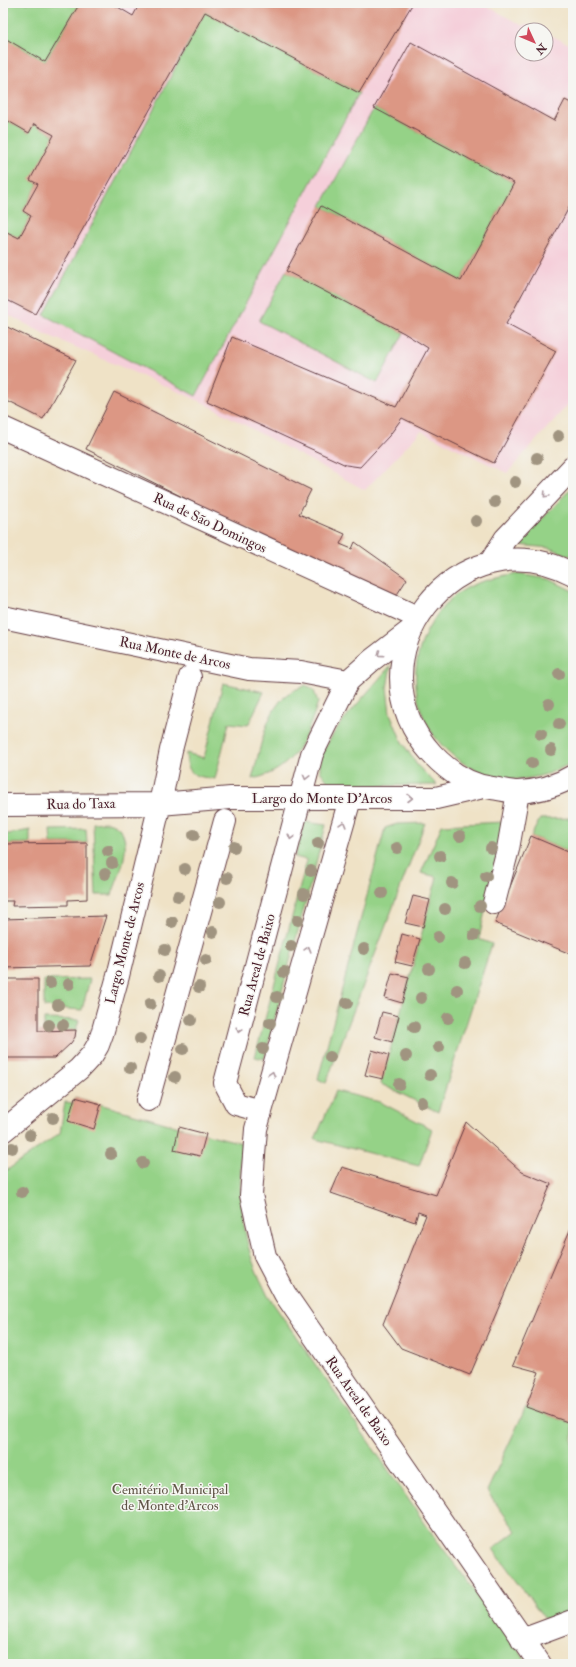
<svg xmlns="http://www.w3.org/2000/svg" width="576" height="1667" font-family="'IM FELL Double Pica',serif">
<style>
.built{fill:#f5cfda}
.green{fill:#95d287;stroke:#707859}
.building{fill:#dc9784}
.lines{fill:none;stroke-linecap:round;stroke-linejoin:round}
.minor-casing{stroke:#633c42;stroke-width:24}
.minor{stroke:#fff;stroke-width:22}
.tree{fill:#a09480}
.oneway{stroke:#ae9aa0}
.labels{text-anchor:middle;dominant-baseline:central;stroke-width:3;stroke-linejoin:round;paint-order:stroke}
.street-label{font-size:14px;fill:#4a1f2b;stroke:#f6f6f2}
.park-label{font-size:14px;fill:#605547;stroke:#f6f6f2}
</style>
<rect width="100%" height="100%" fill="#f6f6f2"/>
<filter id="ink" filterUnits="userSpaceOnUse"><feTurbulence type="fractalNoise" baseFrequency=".025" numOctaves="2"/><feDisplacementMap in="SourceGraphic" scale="8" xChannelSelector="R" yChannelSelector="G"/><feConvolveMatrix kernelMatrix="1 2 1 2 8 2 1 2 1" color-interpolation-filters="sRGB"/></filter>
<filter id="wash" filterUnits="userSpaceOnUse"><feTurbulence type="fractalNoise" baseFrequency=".012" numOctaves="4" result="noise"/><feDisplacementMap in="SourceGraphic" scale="16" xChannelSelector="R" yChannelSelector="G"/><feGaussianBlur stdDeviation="0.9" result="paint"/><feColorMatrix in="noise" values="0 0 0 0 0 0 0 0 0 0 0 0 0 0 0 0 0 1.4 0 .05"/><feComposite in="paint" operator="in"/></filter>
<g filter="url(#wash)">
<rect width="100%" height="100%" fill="#efe2c6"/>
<!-- built -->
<path class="built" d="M3,3H482L523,26L526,24L539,30H522V54H546V33L573,46V399L507,473L421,431L365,490L202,402L43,333L3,312Z"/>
<!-- green -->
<path class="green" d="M3,3H80L45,62L3,37Z
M205,12L359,93L196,396L44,315Z
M374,108L514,183L461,281L321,206Z
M3,118L29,133L34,124L54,135L31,180L38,184L23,211L31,216L19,238L3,230Z
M286,271L404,333L377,383L259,321Z
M573,486V557L550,548L518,545Z
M517,574L549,579L573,591V762C554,772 540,778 519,779C503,780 486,775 472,768C421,742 401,682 427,631C434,618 444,603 457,594C475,581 496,578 517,574Z
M391,665L387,688L390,713L402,742L417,765L437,785L345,786L329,783L320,771V755L340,724Z
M223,683L264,692L248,725L229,723L215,779C195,776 187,776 186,753L204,758Z
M306,685L314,691L318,702C306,739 294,771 252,779C260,752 264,715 286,695C291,691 300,688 306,685Z
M573,818V854L531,836L540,819Z
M304,822L326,825L264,1059L255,1057L307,860L295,857Z
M504,822L479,939L492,944L438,1112L381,1084L437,877L421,873L442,825Z
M93,823C98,823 106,821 111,823C114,824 116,826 119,828C134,845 118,876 112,895H96Z
M425,823L326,1083L318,1079L385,828L397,824Z
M86,829L87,843H51L50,830Z
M30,830V843L3,844V835Z
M90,979L82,1010L44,1007V980Z
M44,1019L79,1020L76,1030L44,1031Z
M336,1091L380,1102L432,1129L419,1166L315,1139Z
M75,1097L179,1127L242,1143C239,1183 240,1224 253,1262C257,1274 263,1285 268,1296L433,1535L529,1664H3V1173L60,1133L65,1102L73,1103Z
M526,1407L573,1424V1610L545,1619L493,1549L516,1531L487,1491Z"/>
<g id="blocks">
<!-- building -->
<path class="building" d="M80,3H111L133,16L140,3H413L359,93L205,12L35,314L3,298V230L19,238L31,216L23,211L38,184L30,180L54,135L34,124L29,133L3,118V37L45,62Z
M411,42L554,121L565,100L573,104V200L506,324L556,351L494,463L402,418L389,436L360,467L346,465L207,401L232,337L396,407L428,348L404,333L286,271L321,206L461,281L514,183L374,108Z
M3,325L76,360L43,419L3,399Z
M114,392L311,490L299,514L345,534L340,544L352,549L355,542L407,579L394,599L283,547L86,449Z
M531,836L573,854V955L495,923Z
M87,843V899L68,900V905L12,906L13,901H3V844Z
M413,896L430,900L423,927L405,923Z
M106,916L90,966L3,968V919Z
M402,934L420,939L412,966L395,962Z
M392,973L409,977L402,1003L385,998Z
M3,979H38V1031L76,1030L75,1037L71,1043L55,1058H3Z
M382,1012L399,1016L392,1042L375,1037Z
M372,1050L389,1055L383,1079L365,1075Z
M75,1097L101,1104L94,1129L68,1121Z
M466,1122L522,1172L551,1184L470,1375L401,1348L383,1324L426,1215L418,1212L415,1222L331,1193L342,1167L436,1195Z
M179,1127L206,1134L200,1156L174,1150Z
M573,1223V1424L526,1407L539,1372L513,1365Z"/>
</g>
</g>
<g filter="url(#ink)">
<use href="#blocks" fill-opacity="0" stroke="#633c42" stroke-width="1"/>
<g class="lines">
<!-- minor casing -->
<g class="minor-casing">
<path id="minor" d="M3,428L417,617
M490,563L505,539L573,467
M573,574C457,513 345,659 432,754C448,771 469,785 492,788C500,789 510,792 518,792C537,791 557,786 573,776
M3,617L249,669L301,672L348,681
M350,799L256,1129L251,1195L265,1256L285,1294L540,1664
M3,805L160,804L171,750L190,677
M494,903L508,849L518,792
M148,1100L225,821
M261,1111L236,1104L225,1083L312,754L348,681L372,660L411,630
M3,1131L79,1069L92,1055L98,1045L102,1034L118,976L160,804L231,798H436L483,787
M522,1640L573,1621"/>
</g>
<!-- minor -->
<use href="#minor" class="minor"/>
</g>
<!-- trees -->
<g class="tree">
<circle cx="558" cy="436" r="6"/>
<circle cx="537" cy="458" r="6"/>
<circle cx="515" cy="482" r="6"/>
<circle cx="495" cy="502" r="6"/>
<circle cx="476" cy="521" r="6"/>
<circle cx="559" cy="674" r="6"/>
<circle cx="549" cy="704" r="6"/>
<circle cx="559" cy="724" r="6"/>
<circle cx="541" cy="734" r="6"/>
<circle cx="551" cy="750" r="6"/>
<circle cx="532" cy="763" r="6"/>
<circle cx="194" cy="835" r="6"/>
<circle cx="460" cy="836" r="6"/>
<circle cx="318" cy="843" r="6"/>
<circle cx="234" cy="847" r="6"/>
<circle cx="397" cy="848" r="6"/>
<circle cx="491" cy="848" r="6"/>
<circle cx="108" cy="851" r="6"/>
<circle cx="440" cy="856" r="6"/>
<circle cx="112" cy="863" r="6"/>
<circle cx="185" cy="869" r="6"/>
<circle cx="311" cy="871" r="6"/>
<circle cx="105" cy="874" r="6"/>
<circle cx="486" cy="876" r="6"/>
<circle cx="227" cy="878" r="6"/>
<circle cx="452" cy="883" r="6"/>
<circle cx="382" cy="893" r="6"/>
<circle cx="304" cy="894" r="6"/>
<circle cx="178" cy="896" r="6"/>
<circle cx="220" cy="902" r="6"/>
<circle cx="480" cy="906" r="6"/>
<circle cx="445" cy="909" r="6"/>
<circle cx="298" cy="920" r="6"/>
<circle cx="172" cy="922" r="6"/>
<circle cx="213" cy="932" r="6"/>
<circle cx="474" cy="935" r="6"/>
<circle cx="438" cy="937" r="6"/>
<circle cx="291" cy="946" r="6"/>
<circle cx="364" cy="949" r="6"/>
<circle cx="165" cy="950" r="6"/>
<circle cx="206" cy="960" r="6"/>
<circle cx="465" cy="963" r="6"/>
<circle cx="429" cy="969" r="6"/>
<circle cx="284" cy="972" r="6"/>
<circle cx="159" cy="976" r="6"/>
<circle cx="50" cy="983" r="6"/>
<circle cx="69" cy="984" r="6"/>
<circle cx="199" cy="987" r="6"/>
<circle cx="457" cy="990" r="6"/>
<circle cx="277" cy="997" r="6"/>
<circle cx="421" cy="998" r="6"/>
<circle cx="347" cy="1003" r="6"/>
<circle cx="150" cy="1004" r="6"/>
<circle cx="58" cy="1005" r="6"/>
<circle cx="448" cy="1018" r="6"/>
<circle cx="191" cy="1020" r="6"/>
<circle cx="270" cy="1023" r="6"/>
<circle cx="49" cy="1025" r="6"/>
<circle cx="63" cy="1025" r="6"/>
<circle cx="414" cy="1027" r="6"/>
<circle cx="140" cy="1039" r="6"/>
<circle cx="439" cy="1047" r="6"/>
<circle cx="183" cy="1049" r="6"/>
<circle cx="263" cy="1049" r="6"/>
<circle cx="406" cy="1056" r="6"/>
<circle cx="330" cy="1057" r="6"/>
<circle cx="130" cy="1068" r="6"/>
<circle cx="430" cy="1075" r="6"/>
<circle cx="175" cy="1077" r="6"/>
<circle cx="399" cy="1084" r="6"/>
<circle cx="422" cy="1102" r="6"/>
<circle cx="53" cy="1118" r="6"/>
<circle cx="30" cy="1135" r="6"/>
<circle cx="12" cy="1148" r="6"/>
<circle cx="111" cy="1154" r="6"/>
<circle cx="143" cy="1163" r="6"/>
<circle cx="22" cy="1192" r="6"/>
</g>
<!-- one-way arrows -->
<defs><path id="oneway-chevron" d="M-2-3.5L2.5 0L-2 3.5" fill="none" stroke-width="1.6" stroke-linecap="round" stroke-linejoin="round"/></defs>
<g class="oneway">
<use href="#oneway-chevron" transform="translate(546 495) rotate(133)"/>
<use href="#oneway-chevron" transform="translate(380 654) rotate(143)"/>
<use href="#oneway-chevron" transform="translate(306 777) rotate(104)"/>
<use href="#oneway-chevron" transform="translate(410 798)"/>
<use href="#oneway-chevron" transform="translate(343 824) rotate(-74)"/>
<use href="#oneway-chevron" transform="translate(291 837) rotate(105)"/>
<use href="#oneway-chevron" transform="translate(308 949) rotate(-74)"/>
<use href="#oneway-chevron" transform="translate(239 1030) rotate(105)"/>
<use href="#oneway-chevron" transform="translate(272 1074) rotate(-74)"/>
</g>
</g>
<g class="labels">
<!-- street labels -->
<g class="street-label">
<text transform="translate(210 523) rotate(25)">Rua de São Domingos</text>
<text transform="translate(175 653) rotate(12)">Rua Monte de Arcos</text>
<text x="322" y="798">Largo do Monte D'Arcos</text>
<text transform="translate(81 804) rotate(-1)">Rua do Taxa</text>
<text transform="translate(125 943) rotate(-76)">Largo Monte de Arcos</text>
<text transform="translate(257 965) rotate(-75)">Rua Areal de Baixo</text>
<text transform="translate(359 1401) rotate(55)">Rua Areal de Baixo</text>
</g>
<!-- park labels -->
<g class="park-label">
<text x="170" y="1489">Cemitério Municipal<tspan x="170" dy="16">de Monte d'Arcos</tspan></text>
</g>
</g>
<!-- margin -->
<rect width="576" height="1667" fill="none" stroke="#f6f6f2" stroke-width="16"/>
<!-- north arrow -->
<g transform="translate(534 42) rotate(134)"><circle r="19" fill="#f6f6f2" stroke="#b1a0a2"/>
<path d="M0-3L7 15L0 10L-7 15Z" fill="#d1495b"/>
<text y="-6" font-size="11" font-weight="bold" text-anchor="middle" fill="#4a1f2b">N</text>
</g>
</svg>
